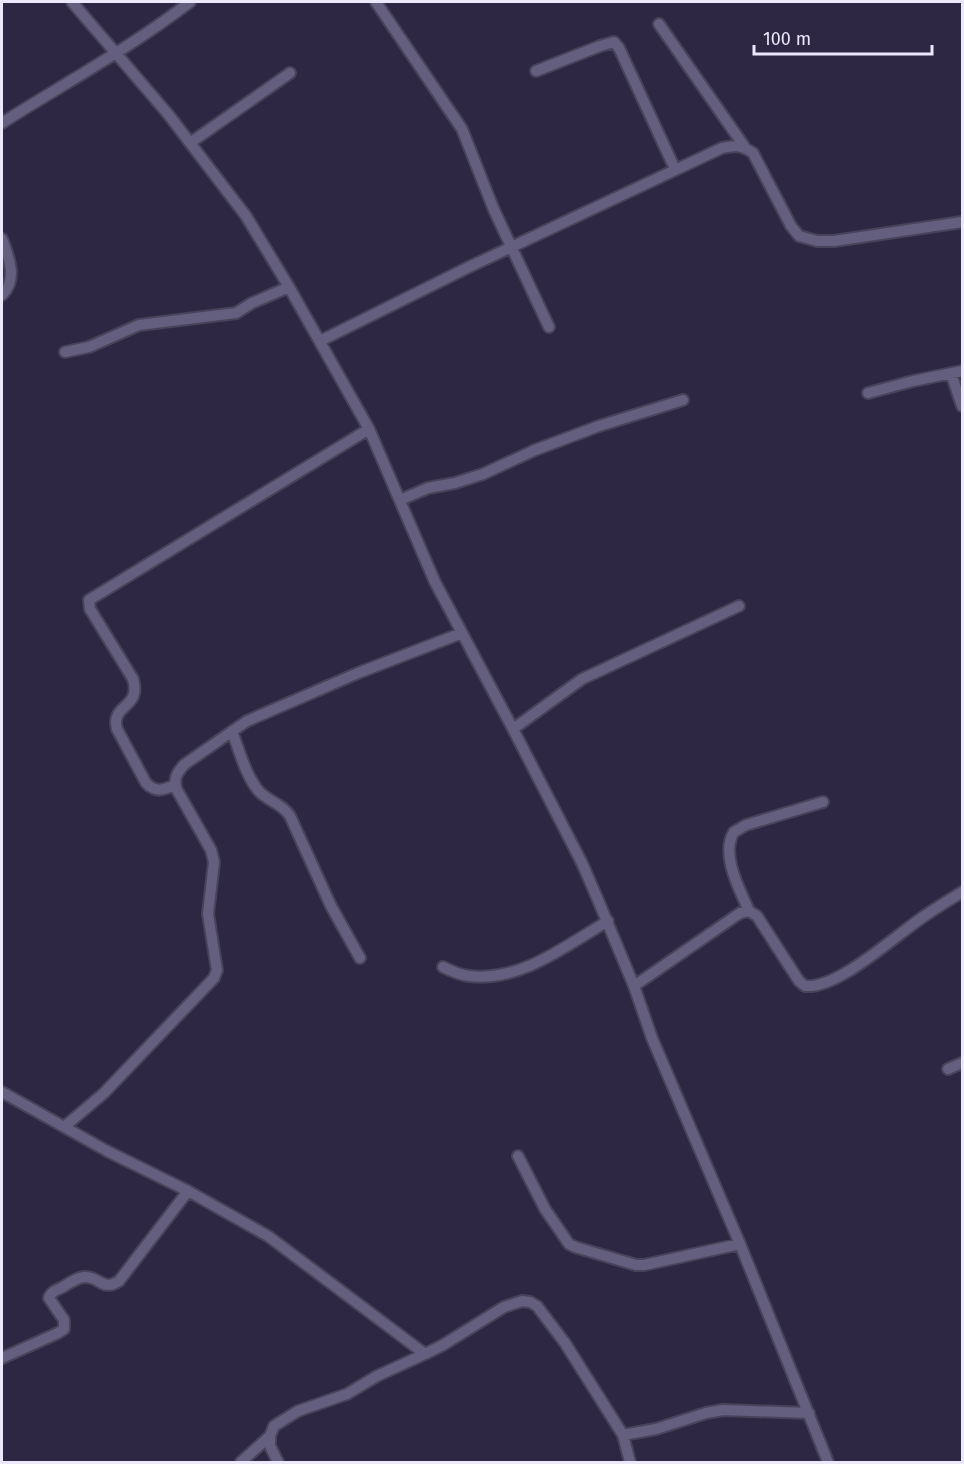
<svg xmlns="http://www.w3.org/2000/svg" width="964" height="1464" font-family="'Fira Sans',sans-serif">
<style>
.lines{fill:none;stroke-linecap:round;stroke-linejoin:round}
.street-casing{stroke:#48435b;stroke-width:14}
.street{stroke:#645f7e;stroke-width:10}
</style>
<rect width="100%" height="100%" fill="#2d2743"/>
<g class="lines">
<!-- street casing -->
<g class="street-casing">
<path id="street" d="M72,2L168,114L246,216L289,287L369,429L435,582L513,729L582,863L598,900L634,986L652,1038L740,1244L828,1462
M376,2L462,129L494,210L549,327
M659,24L744,146
M536,71L600,46L614,42L619,48L675,169
M2,123C65,83 130,48 190,2
M190,143L290,73
M2,239C9,257 18,280 2,295
M320,341L471,266L722,148C735,145 742,145 753,153L791,226L799,236L817,241H834L962,222
M65,352L89,347L139,325L236,313L252,303L289,287
M951,373L962,406
M868,393L913,381L962,371
M400,500L428,488L455,483L483,474L535,450L599,426L683,400
M513,729L582,679L739,606
M232,731C239,750 245,773 257,789C266,801 282,803 290,816L331,906L360,958
M175,785C163,790 156,793 146,783L117,729C110,704 142,709 133,679L90,609L89,600L369,429
M749,911C740,890 720,854 734,832L746,825L823,802
M443,967C451,971 459,975 469,976C521,982 565,946 608,921
M634,986L740,913L749,911L757,916L799,981L805,986C838,989 895,936 923,917C936,908 949,900 962,892
M948,1069L962,1063
M2,1092L107,1151L188,1191L268,1236L425,1354L443,1345L504,1307L522,1301L530,1302L537,1306L565,1343L623,1435L656,1429L706,1413L723,1410L809,1413
M64,1127L104,1093L214,978L217,970L208,914L214,862L211,850L177,790C173,779 177,772 185,764L247,721L358,673L462,633
M518,1156L545,1209L569,1244L575,1247L636,1265H644L740,1244
M2,1358L58,1333L64,1329V1320L49,1298C51,1292 56,1290 63,1287C69,1283 76,1278 84,1277C100,1276 102,1292 119,1281L188,1191
M623,1435L630,1462
M241,1462L270,1436
M278,1462L270,1446V1436L274,1426L298,1411L347,1394L377,1376L425,1354"/>
</g>
<!-- street -->
<use href="#street" class="street"/>
</g>
<!-- border -->
<rect width="964" height="1464" fill="none" stroke="#ebe8fb" stroke-width="6"/>
<!-- scale -->
<path d="M754 45v9h178v-9" fill="none" stroke="#ebe8fb" stroke-width="3"/>
<text x="763" y="45" font-size="18" fill="#ebe8fb" stroke="#2d2743" stroke-width="4.5" paint-order="stroke">100 m</text>
</svg>
